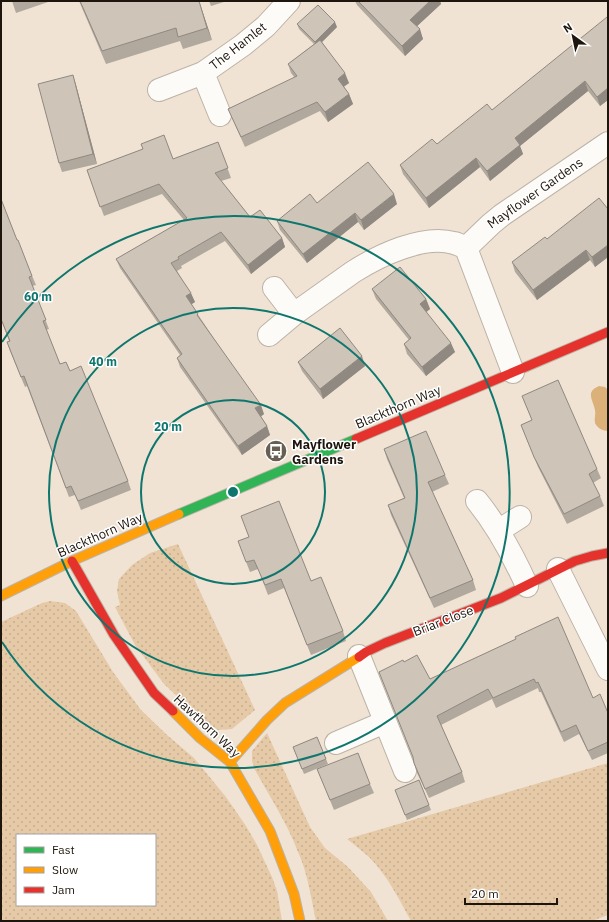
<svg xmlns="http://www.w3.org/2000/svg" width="609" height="922" font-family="'IBM Plex Sans',sans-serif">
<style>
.grass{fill:url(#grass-dots);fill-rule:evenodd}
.water{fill:#dbb079}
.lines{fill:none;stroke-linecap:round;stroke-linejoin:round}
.street-casing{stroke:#bcb3a6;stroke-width:24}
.fast-casing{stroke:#bcb3a6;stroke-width:11}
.slow-casing{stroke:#bcb3a6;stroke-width:11}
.jam-casing{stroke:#bcb3a6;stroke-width:11}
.street{stroke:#fdfbf8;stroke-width:22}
.fast{stroke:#30b455;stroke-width:9}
.slow{stroke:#ff9f0a;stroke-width:9}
.jam{stroke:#e5322d;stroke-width:9}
.wall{fill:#b1a99e}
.shaded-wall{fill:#908981}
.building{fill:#cec4b8;stroke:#908981}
.ring{fill:none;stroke:#0f766e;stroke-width:2}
.labels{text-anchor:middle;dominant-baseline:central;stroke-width:3;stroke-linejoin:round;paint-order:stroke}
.street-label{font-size:13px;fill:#1e160c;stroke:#fff}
.poi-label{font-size:13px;font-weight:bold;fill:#1e160c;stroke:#fff;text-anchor:start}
.centre{fill:#0f766e;stroke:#fff;stroke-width:2}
.ring-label{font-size:12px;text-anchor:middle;font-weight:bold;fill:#0f766e;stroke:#fff;stroke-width:3;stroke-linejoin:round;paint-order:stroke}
</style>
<defs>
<pattern id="grass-dots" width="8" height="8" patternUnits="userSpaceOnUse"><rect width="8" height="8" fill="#e6caa8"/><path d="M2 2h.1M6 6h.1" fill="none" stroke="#c5ad8f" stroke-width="1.8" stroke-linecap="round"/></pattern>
</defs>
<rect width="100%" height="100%" fill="#f0e3d3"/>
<!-- grass -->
<path class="grass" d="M178,544L255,710L232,729L218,730L207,724L164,684L135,645L115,607L120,605L117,591L119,579L132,565L150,553Z
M50,601L65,603L76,611L113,672L141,710L167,735L194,758L226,797L246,826L257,845L272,877L277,891L282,921H1V622L42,603ZM17,835H155V905H17Z
M267,733L310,827L325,848L348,867L371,892L388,921H316C311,898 308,874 298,852C287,823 270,797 255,770L252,761V751Z
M608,763V915L592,921H411C399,899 387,875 369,857C362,851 355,845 347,839Z"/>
<!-- water -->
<path class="water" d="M599,386L605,387L608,390V431C603,431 597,428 595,423C594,419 596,414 595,410C593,399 585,392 599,386Z"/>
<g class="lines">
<!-- street casing -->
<g class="street-casing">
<path id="street" d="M203,73L220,115
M159,90L203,73L243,45L266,26L289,1
M466,248L513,372
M274,288L294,314
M269,335L294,314L353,272C378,256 423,234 454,243C458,244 462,246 466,248L491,224L502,215L608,143
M477,501C498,527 513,555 527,586
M498,531L520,517
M558,569L608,669
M359,656L405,771
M336,743L385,722"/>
</g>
<!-- fast casing -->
<g class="fast-casing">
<path id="fast" d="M179,514L356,439"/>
</g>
<!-- slow casing -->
<g class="slow-casing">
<path id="slow" d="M1,596L72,561L179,514
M173,711L200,738L230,762L270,831L294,894L300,921
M230,762L267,720L285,703L359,657"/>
</g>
<!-- jam casing -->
<g class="jam-casing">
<path id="jam" d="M356,439L608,332
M72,561L114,635L154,693L173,711
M359,657L366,652L385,643L501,598L575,561L592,556L608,553"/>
</g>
<!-- street -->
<use href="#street" class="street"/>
<!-- fast -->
<use href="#fast" class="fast"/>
<!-- slow -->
<use href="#slow" class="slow"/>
<!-- jam -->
<use href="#jam" class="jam"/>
</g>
<!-- wall -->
<path class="wall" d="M12,1H51L16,13Z
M79,1H199L212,40L183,49L180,41L106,64Z
M209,1H227L211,6Z
M355,1H440L441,4L417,26L423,39L405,56L357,5Z
M608,18V100L600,106L588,91L520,146L523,154L490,181L480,167L429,208L403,174L400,165L437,144L492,110Z
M297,24L337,27L322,42L349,83L344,87L349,94L353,104L328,122L320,111L245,147L232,118L228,109L295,78L291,73L288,64L314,44L299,29Z
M73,75L76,85L97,164L62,172L59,163Z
M218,142L231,178L221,181L250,217L282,238L285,247L251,274L225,241L181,266L182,268L177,271L195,302L191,304L264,414L261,416L267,426L270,435L242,455L180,367L177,358L180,355L120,268L116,259L184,220L162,194L104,216L87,170L143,149L141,144L173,159Z
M1,199L17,240L36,285L32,286L49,329L46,330L60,364L70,371L128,481L131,490L81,510L75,495L69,497L27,386L25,387L10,351L7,342L9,341L1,320Z
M317,203L397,204L364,230L358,222L307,263L280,230L277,221Z
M608,209V257L595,267L590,260L537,300L515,272L512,262L547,239Z
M372,289L426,299L430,309L426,312L455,352L426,376L407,354L404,344L409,340L376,299Z
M298,362L365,366L323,399L302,371Z
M522,396L597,469L601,478L593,483L600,496L604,506L567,524L538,467L521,425L532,420Z
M384,449L445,475L449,484L432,492L473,580L476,590L434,608L391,515L388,505L404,498L387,459Z
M241,516L311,581L343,631L346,641L311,655L284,588L268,595L258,569L250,572L238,541L249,537Z
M516,639L593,698L608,713V753L592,760L579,734L564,742L541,692H539L538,688L496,708L492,699L441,725L462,772L465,782L429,798L417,773L414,763L413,758L379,672L404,662L430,679Z
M317,737L328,764L304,774L293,747Z
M317,769L370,784L374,793L334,810Z
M395,790L429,805L431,810L407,820Z"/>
<!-- shaded-wall -->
<path class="shaded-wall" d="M199,1L212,40L207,28Z
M430,1H440L441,4L414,29L410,20Z
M335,22L337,27L317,47L315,42Z
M420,29L423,39L405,56L402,46Z
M345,73L349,83L341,88L338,79Z
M73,75L76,85L97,164L93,154Z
M585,81L588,91L520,146L523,154L490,181L487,171L515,138Z
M608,88V100L600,106L597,97Z
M349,94L353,104L328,122L325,112Z
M476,158L480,167L429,208L426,198Z
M394,194L397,204L364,230L361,220Z
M355,213L358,222L307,263L303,254Z
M282,238L285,247L251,274L248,265Z
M608,245V257L595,267L592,257Z
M586,250L590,260L537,300L533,290Z
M191,293L195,302L189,306L186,296Z
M426,299L430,309L424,314L420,304Z
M451,343L455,352L426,376L422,367Z
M362,356L365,366L323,399L320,389Z
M261,405L264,414L259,418L255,408Z
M267,426L270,435L242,455L238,446Z"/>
<!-- building -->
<path class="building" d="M80,1H199L207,28L178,37L176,28L102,51Z
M358,1H430L410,20L420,29L402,46Z
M318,5L335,22L315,42L297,24Z
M607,17L608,18V88L597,97L585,81L515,138L520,145L487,171L476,158L426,198L400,165L432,139L437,144L487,104L492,110Z
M320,40L345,73L338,79L349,94L325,112L317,102L241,137L228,109L297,76L288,64Z
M73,75L93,154L59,163L38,84Z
M164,135L173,159L218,142L228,168L215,173L250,217L260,210L282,238L248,265L221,232L178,257L179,259L171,263L191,293L186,296L198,314L197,315L261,405L255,408L267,426L238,446L177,358L182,354L116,259L187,218L159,184L100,207L87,170L143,149L141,144Z
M368,162L394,194L361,220L355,213L303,254L277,221L310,194L317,203Z
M599,198L608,209V245L592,257L586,250L533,290L512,262L545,237L547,239Z
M1,199L17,240H18L32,276L29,277L46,320L43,321L60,364L66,362L70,371L81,366L128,481L78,501L71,486L66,488L24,376L21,377L7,342L10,341L1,319Z
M400,267L426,299L420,304L451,343L422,367L404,344L411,338L372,289Z
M340,328L362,356L320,389L298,362Z
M558,380L597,469L589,474L600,496L564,514L534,457L521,425L532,420L522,396Z
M426,431L445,475L428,482L473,580L430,598L388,505L405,498L384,449Z
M279,501L311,581L321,577L343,631L307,645L281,579L265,585L254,560L246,562L238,541L249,537L241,516Z
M558,617L593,698L600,694L608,713V742L588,751L576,725L561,732L538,682L536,683L534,679L493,698L488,689L437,716L462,772L425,789L414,763L413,757L379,672L403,660L404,662L417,655L430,679L516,639L515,637Z
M317,737L326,759L302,769L293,747Z
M358,753L370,784L330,800L317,769Z
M419,780L429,805L405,815L395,790Z"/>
<!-- distance rings -->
<g class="ring">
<circle cx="233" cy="492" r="92"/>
<circle cx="233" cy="492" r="184"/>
<path d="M2 342A276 276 0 1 1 2 642"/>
</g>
<!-- icons -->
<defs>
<g id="bus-disc" transform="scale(1.15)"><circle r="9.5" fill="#685e52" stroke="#fff"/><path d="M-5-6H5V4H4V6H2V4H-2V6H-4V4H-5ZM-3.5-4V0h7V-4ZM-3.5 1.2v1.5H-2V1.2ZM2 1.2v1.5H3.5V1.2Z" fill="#fff"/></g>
</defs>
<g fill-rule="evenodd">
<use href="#bus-disc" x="276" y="451"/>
</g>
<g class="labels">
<!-- street labels -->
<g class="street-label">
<text transform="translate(238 46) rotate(-38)">The Hamlet</text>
<text transform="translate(535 193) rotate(-35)">Mayflower Gardens</text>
<text transform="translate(398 407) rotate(-23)">Blackthorn Way</text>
<text transform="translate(100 535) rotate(-24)">Blackthorn Way</text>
<text transform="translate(443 621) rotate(-21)">Briar Close</text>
<text transform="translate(207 726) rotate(43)">Hawthorn Way</text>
</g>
<!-- poi labels -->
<g class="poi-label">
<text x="292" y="444">Mayflower<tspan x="292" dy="15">Gardens</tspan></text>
</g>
</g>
<circle cx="233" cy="492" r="6" class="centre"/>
<g class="ring-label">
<text x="38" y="301">60 m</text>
<text x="103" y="366">40 m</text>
<text x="168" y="431">20 m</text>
</g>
<!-- border -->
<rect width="609" height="922" fill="none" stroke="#1e160c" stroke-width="4"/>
<!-- legend -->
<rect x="16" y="834" width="140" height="72" fill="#ffffff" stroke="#a5a29e"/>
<rect x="24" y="847" width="20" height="6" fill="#30b455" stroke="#a5a29e"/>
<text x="52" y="854" font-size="12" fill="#1e160c">Fast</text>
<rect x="24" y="867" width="20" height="6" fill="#ff9f0a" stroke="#a5a29e"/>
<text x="52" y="874" font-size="12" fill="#1e160c">Slow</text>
<rect x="24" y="887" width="20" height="6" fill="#e5322d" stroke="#a5a29e"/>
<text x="52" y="894" font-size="12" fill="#1e160c">Jam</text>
<!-- north arrow -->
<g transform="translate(573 36) rotate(327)" stroke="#ffffff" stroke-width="3" paint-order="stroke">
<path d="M0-3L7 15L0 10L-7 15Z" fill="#1e160c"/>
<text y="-6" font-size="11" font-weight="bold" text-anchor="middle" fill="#1e160c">N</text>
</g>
<!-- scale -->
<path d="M465 898v6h92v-6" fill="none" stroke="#1e160c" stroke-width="2"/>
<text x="471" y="898" font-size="12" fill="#1e160c" stroke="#ffffff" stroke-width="3" paint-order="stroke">20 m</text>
</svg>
